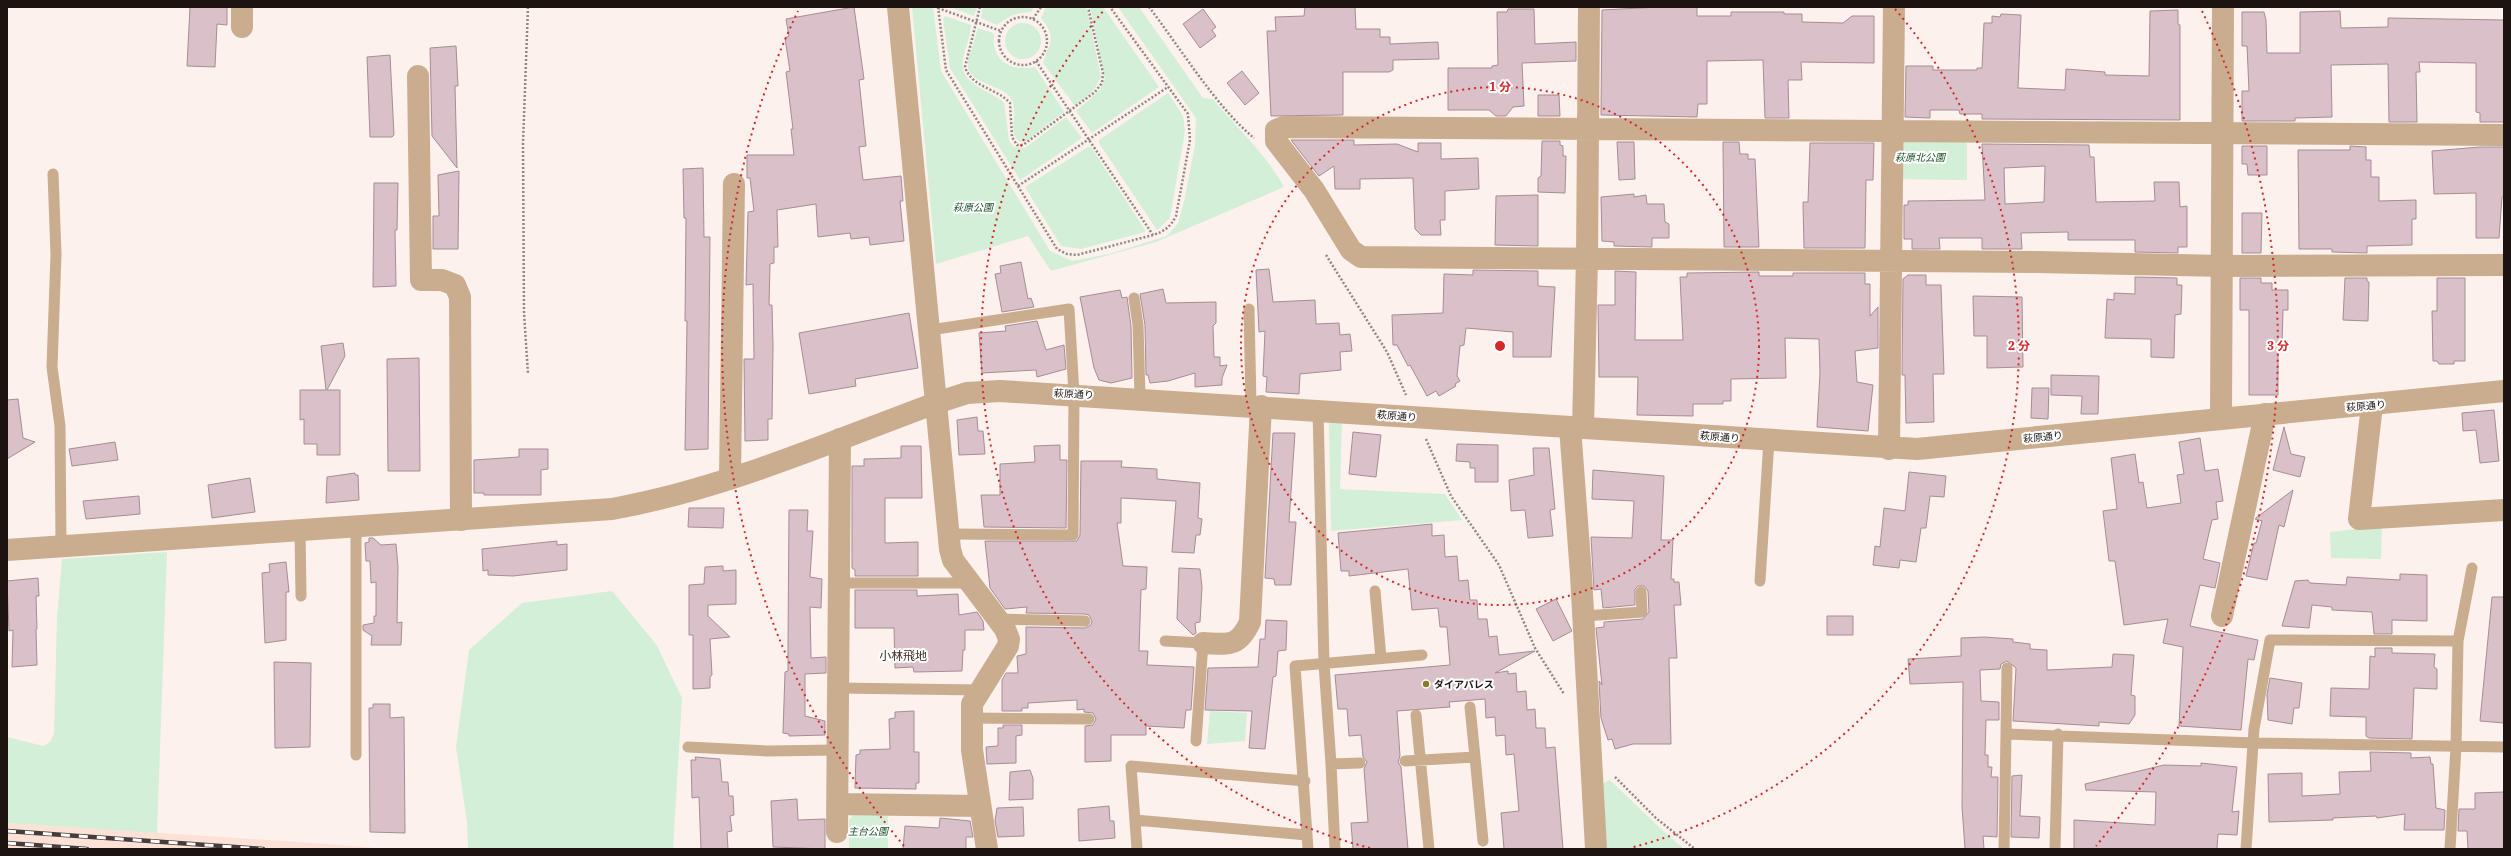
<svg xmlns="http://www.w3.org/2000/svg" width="2511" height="856" font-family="'IBM Plex Serif','Noto Sans JP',serif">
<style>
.built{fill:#fce1d6}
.green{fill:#d3efd7}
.building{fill:#dac0c8;stroke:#a68d95;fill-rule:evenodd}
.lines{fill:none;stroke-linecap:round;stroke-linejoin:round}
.path{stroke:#908682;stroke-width:2.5;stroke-dasharray:2 2;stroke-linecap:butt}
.service{stroke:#caac8f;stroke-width:11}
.minor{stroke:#caac8f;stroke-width:22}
.tertiary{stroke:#caac8f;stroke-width:22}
.rail-casing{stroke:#463d3a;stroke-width:4.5}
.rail{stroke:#fff;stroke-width:3;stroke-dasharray:9;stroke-linecap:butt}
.ring{fill:none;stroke:#d62828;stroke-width:2;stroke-dasharray:2 4}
.poi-dot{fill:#867b21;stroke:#fff;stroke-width:1.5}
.labels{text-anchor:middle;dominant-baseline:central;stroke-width:4;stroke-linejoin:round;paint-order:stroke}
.park-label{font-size:10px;font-style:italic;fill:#1b5129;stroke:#fff}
.street-label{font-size:10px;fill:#1d1411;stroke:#fff}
.poi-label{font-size:10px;font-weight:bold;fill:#1d1411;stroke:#fff;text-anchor:start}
.quarter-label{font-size:12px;fill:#402d25;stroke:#fff}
.centre{fill:#d62828;stroke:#fff;stroke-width:2}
.ring-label{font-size:12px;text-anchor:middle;font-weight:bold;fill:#d62828;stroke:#fff;stroke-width:4;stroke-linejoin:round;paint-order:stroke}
</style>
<rect width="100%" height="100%" fill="#fcf1ed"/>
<!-- built -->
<path class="built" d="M7,823L315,843L388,849H7Z"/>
<!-- green -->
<path class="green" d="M912,7H933L941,71L1050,251L1072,261L1109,254L1167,236L1178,223L1184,202L1195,145L1196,118L1118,7H1139L1203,98L1213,99C1237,128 1265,153 1284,187L1156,242L1051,271L1028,236L936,264Z
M950,7H977L974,16Z
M983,7H1034L1031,12C1012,14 1012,14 997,25L981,18Z
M1046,7H1085L1088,13L1101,77L1094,90L1075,106L1043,63C1049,42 1058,39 1041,18Z
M1090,7H1103L1159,87L1092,133L1076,111L1100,90L1105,79Z
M945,16L971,25C971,35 966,46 964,55C956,84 986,88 1004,102L1009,141L1014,147L1025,148L1066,117L1082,138L1020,180L950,68L943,19Z
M1005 41a18 18 0 1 1 36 0a18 18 0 1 1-36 0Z
M978,28L993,33C995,37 993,41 994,45C998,67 1017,70 1035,67L1063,110L1064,112L1026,141L1020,142C1006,133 1020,111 1011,98C1000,84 976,86 968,69V61Z
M1168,93L1183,116L1185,131L1170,218L1157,230L1099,143V140Z
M1905,136H1967V180L1898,179L1897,144Z
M1088,147H1091L1145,230V232L1081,249L1061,246L1025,187Z
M1329,423H1342L1340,489L1445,494L1462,520L1331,531Z
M2382,526L2381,559L2331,558L2330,532Z
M167,552L157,833L7,823V737L43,746L50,742L54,734L57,619L62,559Z
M612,591L656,644L682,698L673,849H468L467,822L456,747L469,650L522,603Z
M1210,711L1247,713L1245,741L1207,744Z
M1610,780L1662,830L1684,849H1602L1601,784Z
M854,814H888V849H849V820Z"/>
<!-- building -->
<path class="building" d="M190,7H227V25L217,24L215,67L187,66Z
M854,7L864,79L859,80L866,146L859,147L863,180L901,176L903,201H900L904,241L870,245L869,237L851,239L850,233L818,237L816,204L777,210L778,247H774V263L770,264L769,305H772L773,346L772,419H768V440L745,441L744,359H754L753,284L746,285L748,212L754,211L750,178H747V155H794L791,129H793L786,72L790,71L785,38L789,36L786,19Z
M1305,7H1355L1356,29H1380V37H1390V44L1438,42L1439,59L1393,60V70L1389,72H1343V115L1271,116L1267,31H1276L1275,17L1304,16Z
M1659,7H1697V16H1731V12H1784V14H1802V22L1843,23L1852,16H1874V63L1801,62L1802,80H1788L1789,118H1765L1763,60L1707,61V104H1698L1697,117L1601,115L1602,10Z
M1203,9L1216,27L1212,30L1216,36L1200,48L1183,24Z
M1508,9H1534L1535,44L1576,42V61L1522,63L1524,106L1513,107L1506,116H1496L1489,110H1448V68H1492V66L1498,65L1497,12H1507Z
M2178,10V24L2180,25V120L1982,119V114H1960L1959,110H1930V118L1905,117L1906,66H1933V70H1977V68H1982L1984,23H1992V16L2000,17L2001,14L2021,15L2018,88L2065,90L2066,69L2105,72V75L2149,76L2150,11Z
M2340,11L2341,28L2388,27V18L2504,20V122H2480V113L2476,112V63L2419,62L2420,72H2416L2417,122H2389L2388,64L2331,65L2332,117L2295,118V121H2242V91H2249L2247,46H2242V12H2264L2266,20L2267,53H2300V12Z
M456,46L458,86H455L457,168L432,136L430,48Z
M390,55L394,135L392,137H370L367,57Z
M1242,71L1259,93L1245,105L1227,83Z
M1538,95H1559L1560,116H1538Z
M1291,140H1354V145L1397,144L1418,152V143H1441V159L1478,158L1479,189L1445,191V220H1440L1441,235H1421L1415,229L1413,178L1360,179V189H1335L1334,166L1319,176Z
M1542,141H1560V145L1563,146V156H1566L1565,193L1538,192V178L1541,176Z
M1617,142H1634L1635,179L1619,180Z
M1723,142H1739L1740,154H1748V159H1755L1759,247H1724Z
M1810,143H1874L1873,180H1866L1865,248H1804L1803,202H1808Z
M1982,144L2089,145L2090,157H2094L2096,202L2155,201L2154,182H2179L2180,207L2187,206V247H2178V253L2135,252V240H2068V232L2021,233L2022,249H1982V238H1939L1940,249H1912V239H1904V205H1908V201L1985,200ZM2045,166L2044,202L2005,204L2004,168Z
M2242,146H2267V175H2248L2247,164H2242Z
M2350,146L2366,147V160H2371V177H2379V201L2416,200V219H2412V245L2367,246V253L2332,252V249H2299L2298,150H2350Z
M2480,147H2504V197H2502L2499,238H2476V193L2434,194L2432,151Z
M703,168L704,237H710L708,449L685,450L687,321H685L686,218H684L683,169Z
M459,171L458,249H433V216H439L438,175Z
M374,183H398L397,230H395L396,286L373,287Z
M1634,194V197L1646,195L1647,204H1664L1665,222L1669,224V238H1652V247L1614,246V242L1602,241L1601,197Z
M1538,195V246L1495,245L1496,196Z
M2242,213H2262L2261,253H2242Z
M1021,262L1028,299L1031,298L1034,307L1002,312L995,274L1001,273L1000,266Z
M1269,269L1273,302L1315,300L1316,324L1339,323L1340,335L1350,334L1352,351L1340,352L1341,370L1300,374L1299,394L1266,392L1267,377L1263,376L1265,331L1259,332L1256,270Z
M1473,270L1538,271V286L1555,287L1551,357H1513V332L1466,328L1464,345L1460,346L1457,376L1460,381L1455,384L1456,386L1439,396L1436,391L1427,396L1410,365L1408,366L1397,345H1393L1392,315L1443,313L1444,274L1473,275Z
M1615,271L1636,272L1635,340H1683L1680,277H1687V273L1759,272V276H1793V273H1865V284H1870V316L1878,307V348L1855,351L1857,382L1873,385L1868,431L1817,427L1820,373L1819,339L1785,338L1786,378L1731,379V401H1723V404H1693V416L1637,415L1638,377H1599L1598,305H1615Z
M1908,275H1926V285H1941L1944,374H1933L1934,422L1906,423L1905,375H1902L1903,279Z
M2135,277L2177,278V285H2182L2181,314L2175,315L2174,358L2151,357V339L2105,338L2107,299L2114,300V293L2135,294Z
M2240,278H2261V283H2272V290H2288V310H2283L2282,346H2278V395H2249V310H2240Z
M2345,278H2367V281L2369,282L2368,321L2343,320Z
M2437,278H2465V361H2454V364H2439L2437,361H2433L2432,311H2437Z
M1163,289L1166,303L1216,302V323L1213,326L1214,357H1220V366L1227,365L1222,378V385L1195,387V373L1168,381L1150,383L1148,375H1146L1145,325L1140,294Z
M1120,290L1122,298L1127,297L1131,326L1132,378L1111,383L1099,380L1094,368L1080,297Z
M1973,296L2022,297L2023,367L1987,368V336H1974Z
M909,313L918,368L855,379L856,386L809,394L799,333Z
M1037,321L1046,350L1064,345L1066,369L1037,377L1036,370L982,373L979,333L1006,331L1005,326Z
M343,343L345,356L327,390H340V455H317V444H304V419L300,420V390H326L321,346Z
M419,358L420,471H388L387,359Z
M2051,375L2099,376L2098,414H2081L2082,396L2051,395Z
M2032,388H2049L2048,419L2031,418Z
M18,399L23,438L35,442L7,459V400Z
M2494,410L2499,461L2480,463L2476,430L2463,431L2462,413Z
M977,417L978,431H983L985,454L959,455L957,420Z
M2284,427L2291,454L2305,457L2300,477L2273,470Z
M1353,432L1381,435L1376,477L1349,474Z
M1273,433H1295L1289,522H1296L1291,585H1275L1274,579L1265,578Z
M2200,438L2205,471L2218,469L2223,501L2216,502L2218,519L2212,520L2203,559L2220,563L2215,588L2200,585L2190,626L2258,640L2254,660L2248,659L2241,730L2179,726L2183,647L2163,643L2168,619L2124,625L2115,561H2109L2103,511L2117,509L2111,458L2135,454L2139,483L2143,482L2147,508L2181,503L2177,475L2184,474L2179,442Z
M115,442L118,460L72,466L69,449Z
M1457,444L1498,445V482H1475V468H1470V462L1456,461Z
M1060,445V460H1067L1066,528L984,527L981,495H1000V464L1035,462L1034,446Z
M901,446H921L922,498H885V543L918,542V576H855V570L852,568V466H864V459L901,458Z
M1533,448H1549L1555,509L1550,510L1553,536L1528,538L1525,510L1511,511L1509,480L1534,475Z
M519,449H548V469L541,470V495H484V493H474V460L519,457Z
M1081,461H1122L1121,467L1157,469V479L1200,483L1198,518L1202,519L1200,535H1196L1194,553L1172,552L1176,501L1121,498V523H1117L1123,566L1147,567L1146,589L1141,590L1139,651H1148L1147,665L1194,667L1191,710H1186L1184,728L1146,726V735H1111V761L1085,762V726L1093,725L1096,719L1093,713L1084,712V709L1077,710V700L1028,703V708H1022V711H1002V680L1006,673H1018L1017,656L1026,654V627L1085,628L1091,625L1092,621L1089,615L1085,614L1026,613L1027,607L1005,609L990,588L985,541H1077L1080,535Z
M1593,470L1664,476L1661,540H1673L1671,579H1674V582H1679L1681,605H1674L1677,658H1669L1671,744H1633L1615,749L1612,739L1608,740L1601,718L1599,681L1602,685L1596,628L1604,627V622L1643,619L1649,612L1648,591L1644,586H1638L1635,589V605L1603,608L1601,589L1594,590L1591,537L1632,538L1634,501L1592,499Z
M1909,472L1946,476L1944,497L1930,496L1926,528H1921L1916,562L1900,560L1899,568L1873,565L1875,546L1880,547L1884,508L1905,511Z
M355,473V475H358L359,500L326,503L327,477Z
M250,478L255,512L212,518L208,485Z
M2293,490L2284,527L2279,525L2267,580L2246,576L2254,543H2256L2262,521L2255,519L2256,518Z
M139,496L140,514L86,519L83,501Z
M689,508H724L723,528L688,527Z
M789,510H808L807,531H813L810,577L822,579L821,608L810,607L811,658L826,657V673L805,674V716L825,721V735L789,736V734L783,733L785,672L788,671V646Z
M1432,524V536L1444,535L1445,557L1457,556L1459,581L1468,580L1470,600H1477L1478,619H1487L1489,637L1497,636L1499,655L1535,651L1495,673L1508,671V674L1516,673L1517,692L1526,691L1527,710L1535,709L1536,728H1545L1546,748L1555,747L1563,849H1504L1501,813L1519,811L1514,754L1506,755L1505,735L1496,736L1495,717L1486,718L1485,699L1449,702L1450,707L1397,711L1400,756L1398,762L1401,767L1408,849H1353L1351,823L1368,822L1364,769L1367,762L1363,757L1361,735L1349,736L1347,709H1338L1335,675L1450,665L1447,627H1440L1438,608L1412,610L1408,569L1349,576V571H1341L1338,533Z
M369,538H373L381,545L396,544L398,566L397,623L402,622L401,645H371L372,636L363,630V625L374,623V616H376V582L371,583L370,561H366L365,543L369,542Z
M557,541V545L567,544V570L513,576L488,575V570L483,571L482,549Z
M286,562L289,592H286V640L265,643L262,573L270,572L269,564Z
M723,566V571L736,570V604L708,605V616L730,637L710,639L712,675L710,677V688L693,689V635H689V585L704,584L705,567Z
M1179,568L1200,569L1202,587L1200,622L1195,623L1196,633L1193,635L1177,619Z
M2400,574L2427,575V621L2392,620V634H2374L2372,612L2332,610V607L2312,605L2309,628L2282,626L2295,581L2308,580L2310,583L2346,585L2347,577L2400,580Z
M38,578L39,596H36L37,629H36L37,665L12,667L13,630L9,631L7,581Z
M855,590H917V596L958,594L959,615L977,612L983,621L984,630H965V650H963L962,671L914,672L913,667L895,668L894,628H855Z
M2492,597H2504V723L2480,721Z
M1556,599L1572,631L1553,641L1536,609Z
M1827,616H1853V635H1827Z
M1266,620L1287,621L1286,650L1278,651L1276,676L1273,677L1265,749L1249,748L1252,711L1205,710L1208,668L1258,667L1260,639H1265Z
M1984,637L2013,639V642L2030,644V649L2047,650V670L2112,667L2113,654L2134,655L2131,695L2135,696V715L2129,724L2099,722V726L2013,721L2016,668L2007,661L2001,664L2000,669L1980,670L1981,701L1999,702V720H1986L1985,755H1988V767H1992L1991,777H1998L1997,837L1983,836L1984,849H1965L1962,807L1963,682L1910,684L1908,659L1961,656V638Z
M2375,648H2392V653L2435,654L2434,667L2437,669V689L2414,688L2412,739L2369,738L2366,736V717L2330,716L2331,688L2369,689L2370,656L2375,657Z
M274,662L311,663L310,747L275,748Z
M2270,678L2302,683L2299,708H2294L2292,724L2268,720L2267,694Z
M373,704H390V718L404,717L405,833L370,832L369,708H373Z
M914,711V752H919V783H916V789L855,788L856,755L860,754V750L890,749L889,719L895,718V712Z
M1003,725H1022V735L1016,736V763L987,764L986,747L998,746V728H1003Z
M2370,752L2411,753V758L2430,757L2431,764H2433L2436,808L2445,810L2444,830H2404L2405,814L2377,818L2376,816L2333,818V820L2269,822L2268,774L2302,773V796L2340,794L2339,772L2371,771Z
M695,757L720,759L722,782H728L729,796H733L734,815L730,816L732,831L727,832L728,849H701L699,797L692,798L691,760H696Z
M2201,763L2237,767L2232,812L2239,811L2237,835L2218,834L2217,849H2074V820L2155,825L2156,792L2086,790L2085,784L2164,765L2201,766Z
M1030,770L1033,778V799L1009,800L1010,772Z
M2022,775L2020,816L2040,817L2039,838L2011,837L2012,776Z
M2504,792V849H2468L2467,831H2458L2459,809H2475V793Z
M797,799L798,820L825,819V849L773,847L771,801Z
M1109,806L1110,821H1114L1115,838L1079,841L1078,809Z
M1023,807L1024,836L998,837L995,821L997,808Z
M940,818L970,821L973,837H966V849H903L905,826L939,828Z"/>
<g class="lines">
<!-- path -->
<path class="path" d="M528,7L523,143L524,313L528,374
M938,7L946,70L1057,249L1067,254L1077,255L1153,235C1165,231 1170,227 1176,216L1190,140L1188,114L1110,7
M980,7L965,67C972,88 997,88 1010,103L1012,137L1017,145H1023L1095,92L1102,83L1103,73L1088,7
M1149,7C1179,46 1217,108 1254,138
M938,8L1001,31
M999 41a24 24 0 1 1 48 0a24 24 0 1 1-48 0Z
M1033,19L1041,7
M1036,61L1153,235
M1018,186L1168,87
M1326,255L1387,352L1406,395
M1426,439L1451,496L1499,565L1535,648L1564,694
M1615,777L1657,819L1695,849"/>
<!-- service -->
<path class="service" d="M53,174L56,254L52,367L60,426L61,545
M1134,298L1138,325L1140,398
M1249,309L1251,405
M930,330L1069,309L1074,394L1073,535L949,534
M1318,410L1324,664L1331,764L1360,763
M300,530L301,596
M1760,581L1769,440
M839,583H970
M1375,591L1381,658
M1584,616L1642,612L1641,592
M998,619L1085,621
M1165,641L1203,643L1196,741
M838,688L979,690
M1470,707L1475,757
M1416,715L1429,849
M971,718L1089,719
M2006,734L2007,668
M688,747L767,751L838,750
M356,755V526
M1405,761L1475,757L1483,841
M1331,764L1335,849
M1135,820L1307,835
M1137,849L1131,766L1305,781
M1308,849L1295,666L1422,655
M2004,849L2006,734L2255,743L2504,747
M2055,849L2058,734
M2246,849L2254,729L2270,640L2458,641
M2450,849L2456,747L2458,641L2472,568"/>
<!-- minor -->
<path class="minor" d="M898,7L950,549L953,560L1005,629L1009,639L1008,646L972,704V750L987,849
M242,27V7
M418,76L421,280H442L455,285L460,297L461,520
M2504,135L1283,127L1276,130V141L1314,190L1351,250L1361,257L2037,262L2223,266L2504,265
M2372,405L2359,519L2504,510
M1570,427L1581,575L1596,849
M1583,428L1587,258L1589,7
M1889,449L1894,7
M730,478L734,184
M2222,616L2265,414
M1203,643C1228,644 1238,648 1250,622L1261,406
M838,804L980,806
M837,832L840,439"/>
<!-- tertiary -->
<path class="tertiary" d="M2221,418L2223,7
M7,550L612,509C724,489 830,442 936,403L967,393L1000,391L1917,449L2504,391"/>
<!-- rail casing -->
<g class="rail-casing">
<path id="rail" d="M7,831L263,849
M7,843L87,849"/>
</g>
<!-- rail -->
<use href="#rail" class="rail"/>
</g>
<!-- distance rings -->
<g class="ring">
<circle cx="1500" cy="346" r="259"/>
<path d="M1370 848A519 519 0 0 1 1105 9M1895 9A519 519 0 0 1 1630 848"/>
<path d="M904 846A778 778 0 0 1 798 11M2202 11A778 778 0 0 1 2096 846"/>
</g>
<!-- markers -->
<circle class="poi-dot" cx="1426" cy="684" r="4"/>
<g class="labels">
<!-- park labels -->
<g class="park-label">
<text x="1920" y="157">萩原北公園</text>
<text x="973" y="207">萩原公園</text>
<text x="868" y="831">主台公園</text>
</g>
<!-- street labels -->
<g class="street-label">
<text transform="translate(1074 394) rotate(3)">萩原通り</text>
<text transform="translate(2366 406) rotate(-5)">萩原通り</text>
<text transform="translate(1397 416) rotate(4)">萩原通り</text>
<text transform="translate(1720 437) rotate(4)">萩原通り</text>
<text transform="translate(2043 437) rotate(-6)">萩原通り</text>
</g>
<!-- poi labels -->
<g class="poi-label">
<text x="1434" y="684">ダイアパレス</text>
</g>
<!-- quarter labels -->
<g class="quarter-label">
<text x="903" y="655">小林飛地</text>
</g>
</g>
<circle cx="1500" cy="346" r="6" class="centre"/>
<g class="ring-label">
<text x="1500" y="91">1 分</text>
<text x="2019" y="350">2 分</text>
<text x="2278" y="350">3 分</text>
</g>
<!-- border -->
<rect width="2511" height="856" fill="none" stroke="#1d1411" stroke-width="16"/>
</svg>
